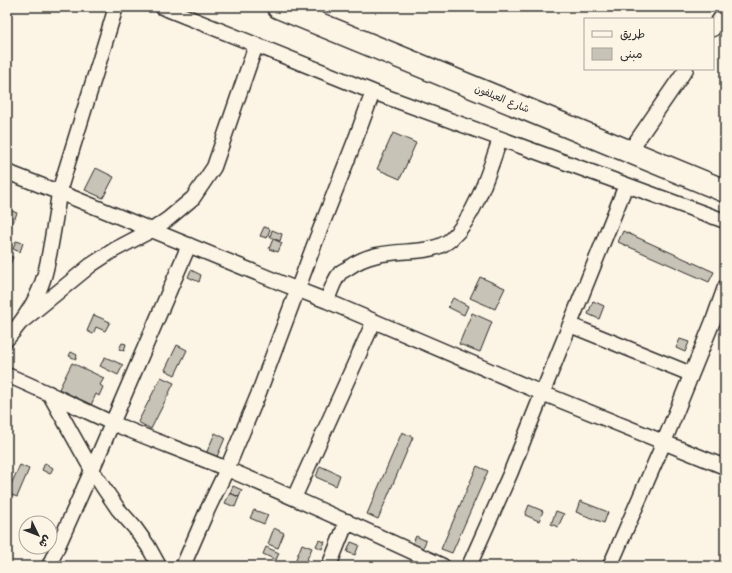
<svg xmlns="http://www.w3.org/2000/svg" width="732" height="573" font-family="Kalam,'Playpen Sans Arabic',sans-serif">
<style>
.building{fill:#c8c3b7;stroke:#2b2b2b}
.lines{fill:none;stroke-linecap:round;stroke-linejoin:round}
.minor-casing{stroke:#2b2b2b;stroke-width:17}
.trunk-casing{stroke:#2b2b2b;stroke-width:25}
.minor{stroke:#fcf5e5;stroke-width:14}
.trunk{stroke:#fcf5e5;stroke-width:22}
.labels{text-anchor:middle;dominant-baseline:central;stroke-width:3.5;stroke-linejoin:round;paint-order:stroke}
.street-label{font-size:10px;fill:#2b2b2b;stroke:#fcf5e5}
</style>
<rect width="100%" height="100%" fill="#fcf5e5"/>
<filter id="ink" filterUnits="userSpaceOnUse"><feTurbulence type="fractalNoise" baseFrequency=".025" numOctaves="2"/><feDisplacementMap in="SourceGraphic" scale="8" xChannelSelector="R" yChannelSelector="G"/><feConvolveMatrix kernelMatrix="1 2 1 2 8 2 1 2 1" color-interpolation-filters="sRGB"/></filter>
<g filter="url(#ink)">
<!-- building -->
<path class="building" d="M393,133L416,143L400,179L377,169Z
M96,168L114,177L103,198L85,190Z
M7,201L10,202L7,209L17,213L13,223L7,220Z
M264,227L270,229L267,238L260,236Z
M272,230L282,234L280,241L270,237Z
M623,231L714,272L709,282L618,242Z
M273,239L282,243L278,252L269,249Z
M16,241L23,243L20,252L13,249Z
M9,256L13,257L10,264L7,263Z
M191,270L201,275L199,282L188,277Z
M480,277L505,288L495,309L470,298Z
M453,298L468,306L464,315L448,307Z
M593,301L604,306L599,319L588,314Z
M472,313L492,322L480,352L459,344Z
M94,315L110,322L105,331L96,327L93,334L87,331Z
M680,339L689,342L685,352L676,348Z
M122,343L126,344L124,351L119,349Z
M177,345L187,350L175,375L165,370Z
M71,352L77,355L76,359L69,356Z
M105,357L123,365L118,375L100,366Z
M72,363L104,378L100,385L103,387L99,396L96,394L91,405L59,389Z
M161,377L174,383L151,429L138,422Z
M402,432L413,437L378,519L367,514Z
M215,433L225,438L216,459L206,454Z
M45,463L53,468L50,474L42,470Z
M20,465L29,469L17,497L7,493Z
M320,466L340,475L336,486L316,477Z
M477,466L488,471L452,553L441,549Z
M233,486L242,490L239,497L230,493Z
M230,493L239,497L235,507L225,503Z
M580,501L608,512L604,523L576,512Z
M529,505L543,511L539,521L525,515Z
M254,510L268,515L264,524L250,518Z
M556,511L564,514L558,527L551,524Z
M274,528L284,533L278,548L268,544Z
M416,536L426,541L422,550L412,545Z
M319,540L325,542L322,549L316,546Z
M351,542L359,545L355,555L347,552Z
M302,544L312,548L304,566H299L294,564Z
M266,547L279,553L276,560L263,554Z"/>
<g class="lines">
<!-- minor casing -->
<g class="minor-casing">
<path id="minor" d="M162,7L373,92L725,221
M713,29L725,12
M629,152L686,69
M7,172L76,199L281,283L327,301L542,393L725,467
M327,301C330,292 334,280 340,273C342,271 345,270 348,268C368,253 390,253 414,251C427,250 441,248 451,239C476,216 489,171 500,139
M20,323L91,265L114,250L152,230L168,219L193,198L214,167L256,45
M570,325L691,374
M7,339C22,322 36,302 43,280C47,268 49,256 51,244C54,227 57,210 59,192L116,7
M7,375C42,390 77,407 112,423C150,439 189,453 227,469C300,500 372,533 443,566
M49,393L92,470L103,487L118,509L135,528L148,546L159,566
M294,498L374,321
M49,566L92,470L189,245
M183,566L206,513L227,469L258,395L316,240L356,138L373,92
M329,566L347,521
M469,566L510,474L626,185
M610,566L664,442L713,321L725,287"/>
</g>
<!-- trunk casing -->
<g class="trunk-casing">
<path id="trunk" d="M278,7L725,191"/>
</g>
<!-- minor -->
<use href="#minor" class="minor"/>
<!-- trunk -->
<use href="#trunk" class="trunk"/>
</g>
</g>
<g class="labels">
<!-- street labels -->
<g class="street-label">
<text transform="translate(502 99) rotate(22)">شارع العيلفون</text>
</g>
</g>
<!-- margin -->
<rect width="732" height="573" fill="none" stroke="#fcf5e5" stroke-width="24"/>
<rect x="12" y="12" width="708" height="549" fill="none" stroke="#2b2b2b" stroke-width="1.5" filter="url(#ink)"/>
<!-- legend -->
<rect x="584" y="18" width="130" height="52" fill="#fcf5e5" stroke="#a8a49b"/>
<rect x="592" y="31" width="20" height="6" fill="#fcf5e5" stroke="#a8a49b"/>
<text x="620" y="38" font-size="12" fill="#2b2b2b">طريق</text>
<rect x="592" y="48" width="20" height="12" fill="#c8c3b7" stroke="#a8a49b"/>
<text x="620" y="58" font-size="12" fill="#2b2b2b">مبنى</text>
<!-- north arrow -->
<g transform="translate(38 535) rotate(133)"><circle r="19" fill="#fcf5e5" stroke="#a8a49b"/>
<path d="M0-3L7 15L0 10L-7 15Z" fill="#2b2b2b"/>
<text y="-6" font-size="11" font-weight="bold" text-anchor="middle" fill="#2b2b2b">ش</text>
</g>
</svg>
